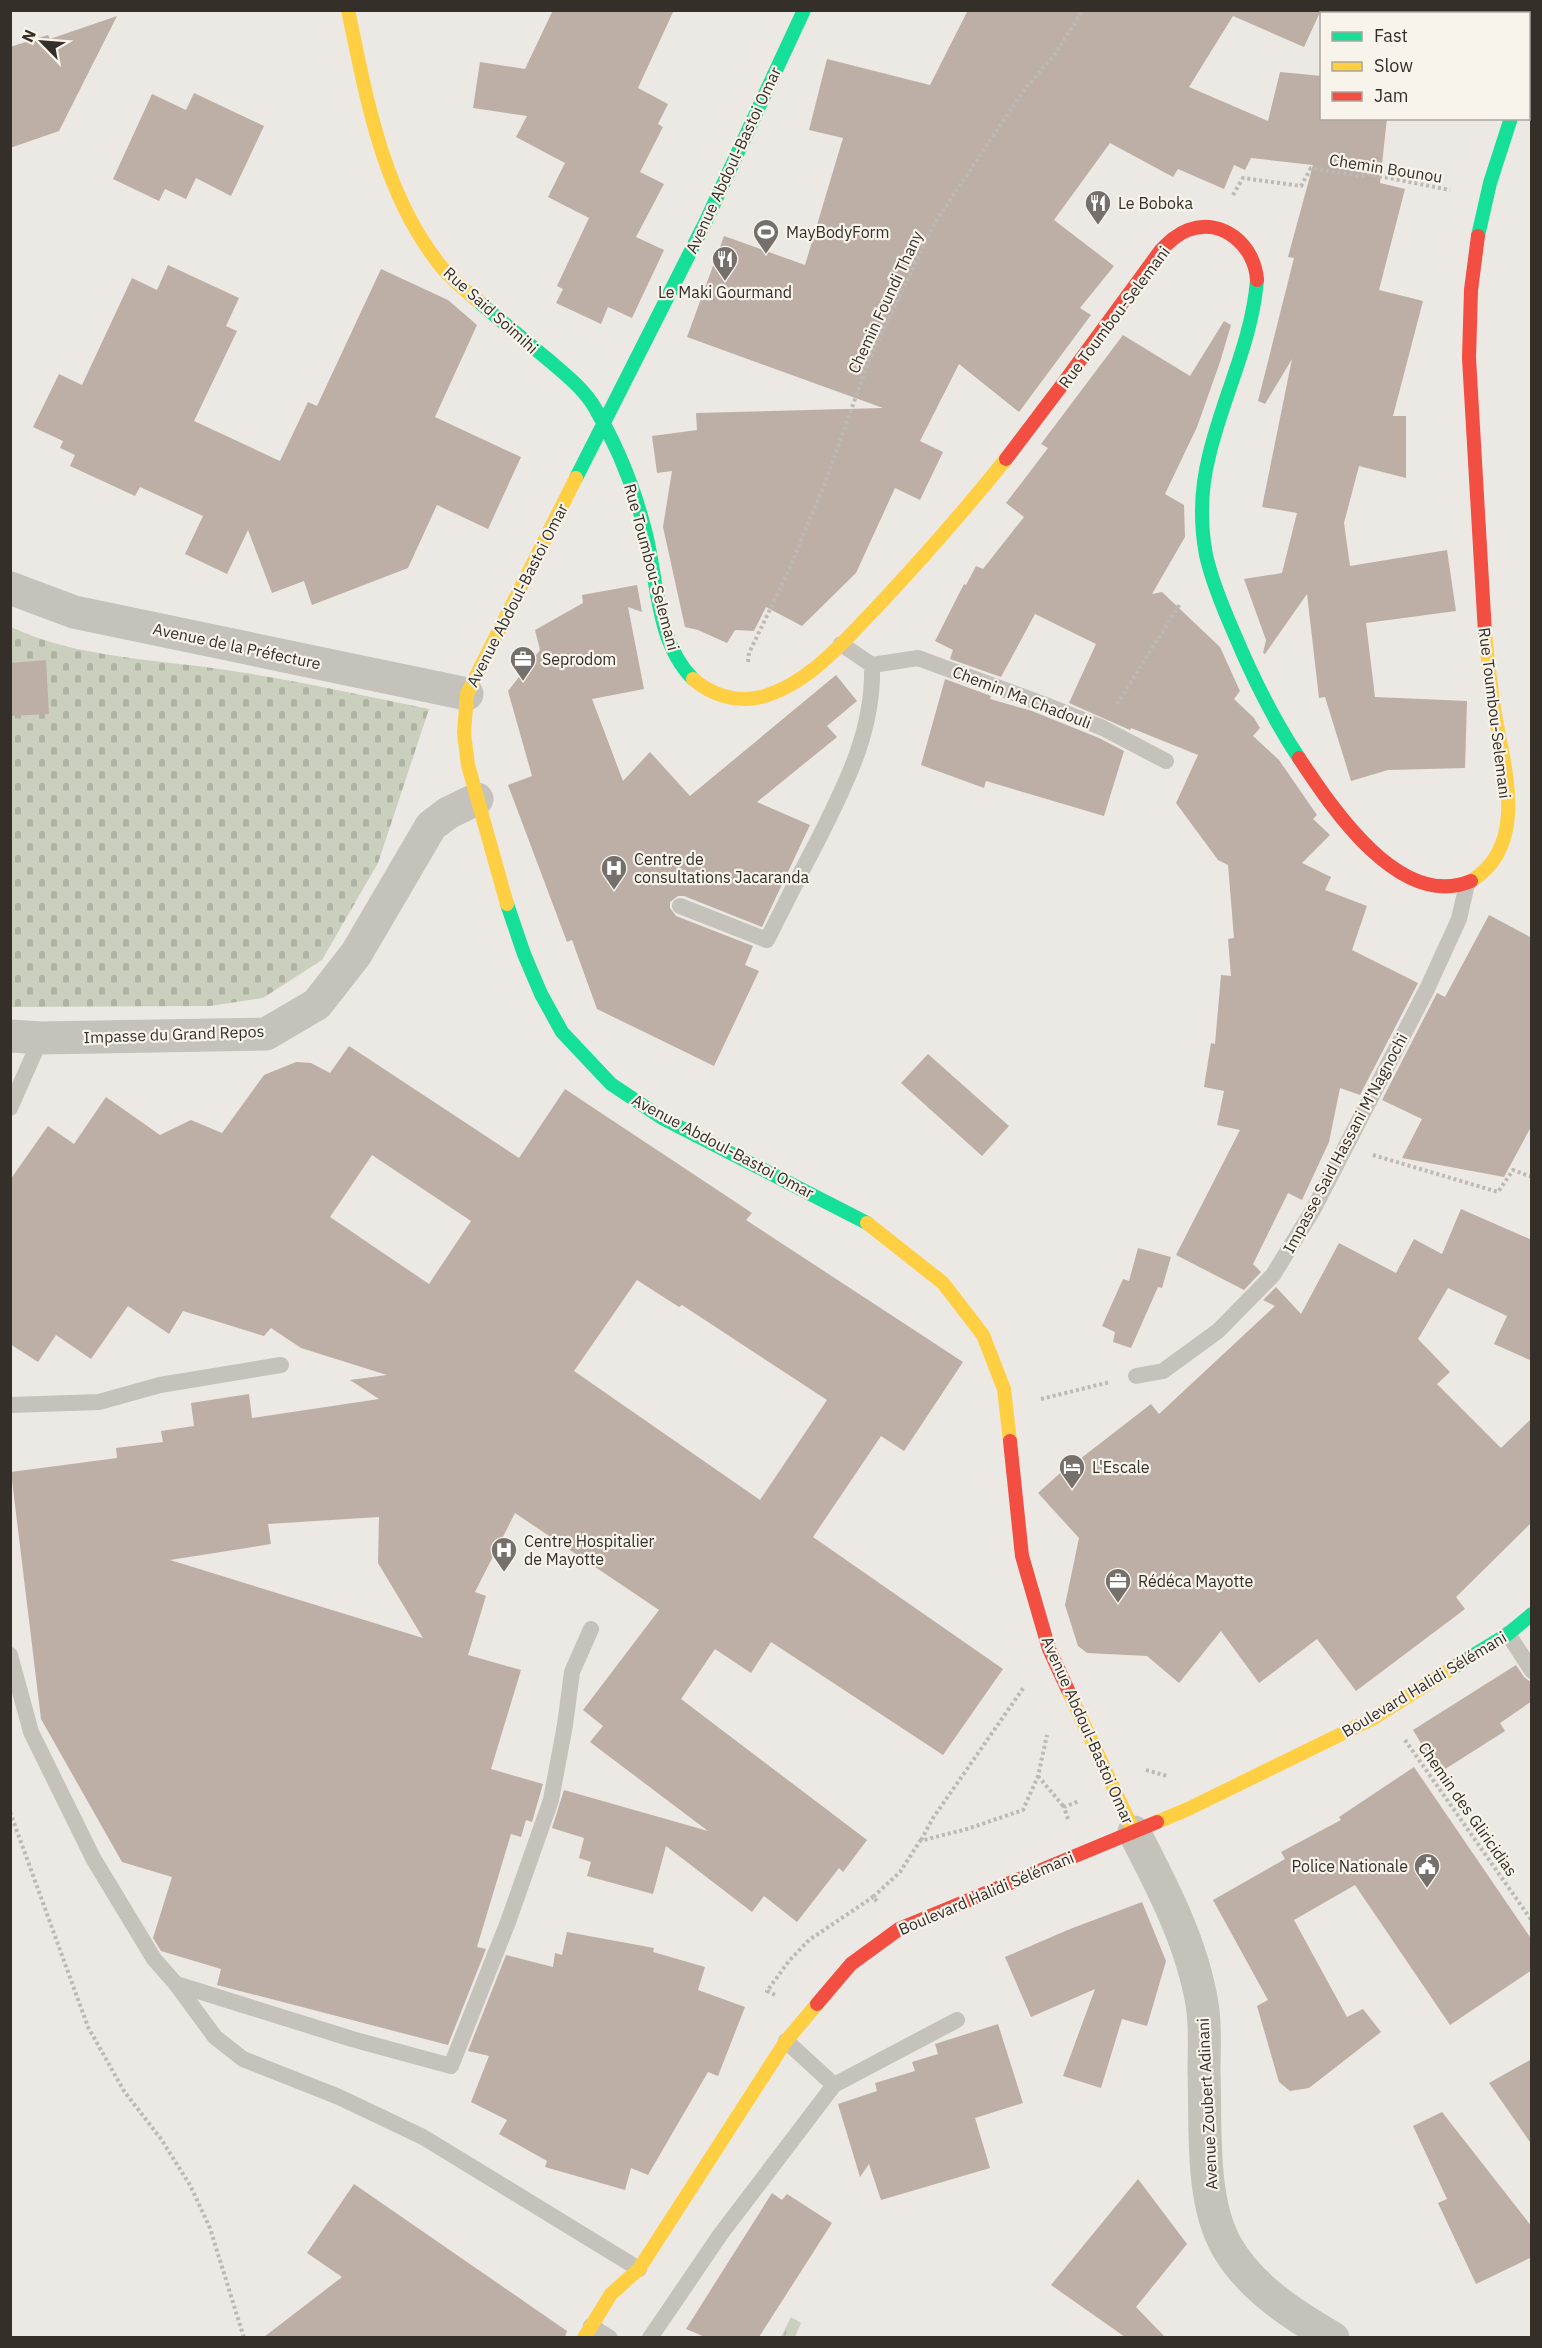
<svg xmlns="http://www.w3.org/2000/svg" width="1542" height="2348" font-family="'IBM Plex Sans',sans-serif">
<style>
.grass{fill:url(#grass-tufts)}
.cemetery{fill:url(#cemetery-stones)}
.building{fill:#bdafa6;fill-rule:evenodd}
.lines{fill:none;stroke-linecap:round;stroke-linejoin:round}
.path{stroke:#bdb9b4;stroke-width:4;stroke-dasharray:3 3;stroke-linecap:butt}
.lane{stroke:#c5c1bb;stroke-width:16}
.street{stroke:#c5c1bb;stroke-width:33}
.fast{stroke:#16e098;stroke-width:14}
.slow{stroke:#ffcf43;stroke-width:14}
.jam{stroke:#f24e42;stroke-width:14}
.labels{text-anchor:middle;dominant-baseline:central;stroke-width:4.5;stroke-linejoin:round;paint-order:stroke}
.street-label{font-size:16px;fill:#352f2a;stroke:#f8f3eb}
.poi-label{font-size:16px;fill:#352f2a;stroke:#f8f3eb;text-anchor:start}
</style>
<defs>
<pattern id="grass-tufts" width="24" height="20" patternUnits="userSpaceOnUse" patternTransform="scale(1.5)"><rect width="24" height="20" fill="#cbd0be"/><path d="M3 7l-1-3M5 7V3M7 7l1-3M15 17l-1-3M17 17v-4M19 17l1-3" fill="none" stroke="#afb3a3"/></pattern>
<pattern id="cemetery-stones" width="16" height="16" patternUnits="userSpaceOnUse" patternTransform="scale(1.5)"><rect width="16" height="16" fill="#cbd0be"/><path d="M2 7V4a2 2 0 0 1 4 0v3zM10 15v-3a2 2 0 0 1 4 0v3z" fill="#afb3a3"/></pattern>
</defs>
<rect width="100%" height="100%" fill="#ece8e3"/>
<!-- grass -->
<path class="grass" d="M791,2317L801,2323L795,2337H781Z"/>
<!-- cemetery -->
<path class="cemetery" d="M11,627C81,660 164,659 239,672C303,682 366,696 429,709L378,863L322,960L263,998L210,1006L11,1007Z"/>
<!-- building -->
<path class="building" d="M553,10H674L638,88L668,104L658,124L663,127L640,172L664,184L636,237L664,250L632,318L608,307L601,324L556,303L563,289L557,286L589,218L548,197L565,163L516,137L527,116L473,108L480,62L525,69Z
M968,10H1321L1304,47L1233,16L1189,87L1268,121L1280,72L1322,76V118H1387L1380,183L1405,189L1379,290L1423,301L1393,416H1406V478L1359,466L1344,523L1350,566L1447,550L1456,611L1366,623L1375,697L1467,701L1465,768L1388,770L1351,781L1325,697L1319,698L1307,594L1265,654L1263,653L1266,640L1244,579L1282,573L1297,513L1262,507L1292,359L1265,404L1258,401L1294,258L1288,257L1313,165L1251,158L1245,170L1234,165L1224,189L1178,169L1173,177L1110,143L1054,220L1114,266L1080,308L1091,315L1019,412L959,364L920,441L943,452L920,500L895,488L856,573L802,626L766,607L754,631L735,630L727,643L698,630L685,627L663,527L672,471L657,473L652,436L697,430L696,413L883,408L687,337L724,236L805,265L843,138L809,130L827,59L930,85Z
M117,16L59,131L10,148V47L48,35L50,39Z
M194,93L264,126L231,196L196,178L186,199L165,189L159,201L113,179L152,94L186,110Z
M168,265L239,298L226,326L237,331L194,421L280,461L308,402L317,406L381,269L448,300L477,325L435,417L521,457L488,529L437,505L408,568L312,605L304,581L272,593L248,530L227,574L185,554L203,516L140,487L135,496L70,466L75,455L60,448L63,441L33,427L59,374L82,385L132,278L157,290Z
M1224,321L1231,325L1220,362L1197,427L1165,494L1184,505L1185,537L1152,594L1162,592L1220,647L1240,691L1234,699L1254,718L1260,728L1253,736L1279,760L1317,815L1313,819L1330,835L1302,863L1331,877L1325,890L1367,906L1352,950L1418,983L1360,1095L1340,1088L1329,1142L1302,1200L1288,1193L1253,1264L1261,1272L1244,1290L1176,1255L1240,1130L1217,1125L1224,1091L1204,1087L1211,1043L1215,1044L1221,975L1231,976L1228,939L1234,938L1228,865L1218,860L1176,803L1198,755L1131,728L1130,730L1069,703L1096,644L1035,614L1001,677L950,659L953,650L935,641L964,584L966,585L976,566L983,569L1024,517L1006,503L1048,448L1041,444L1123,335L1190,376Z
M637,585L642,612L628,607L644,689L592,699L623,781L650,752L690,796L836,675L857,701L827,726L837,737L757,802L810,825L762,927L684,896H678L670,902V908L676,916L753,946L745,965L759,971L714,1066L597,1009L572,940L567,942L508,785L532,776L508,691L540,650L535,630L583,603L582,595Z
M46,660L49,714L10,716V663Z
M945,679L991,696L990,699L1032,711L1099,738L1124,751L1104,816L986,781L984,788L921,765Z
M1489,915L1532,938V1125L1504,1177L1402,1158L1422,1119L1382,1100L1437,993L1445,997Z
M349,1046L519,1158L565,1089L752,1213L746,1220L963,1362L904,1451L881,1436L813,1537L1003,1669L943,1755L771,1642L751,1673L715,1649L681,1699L867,1840L843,1872L839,1868L797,1922L764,1896L752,1912L666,1846L653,1894L587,1876L591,1862L579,1858L584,1838L552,1828L564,1790L708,1831L590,1742L603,1726L583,1710L659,1610L515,1513L475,1592L486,1596L468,1655L521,1670L491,1769L543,1784L532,1822L526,1820L521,1837L511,1834L477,1947L486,1949L448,2045L217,1985L221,1969L161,1951L153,1938L172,1877L122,1862L41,1719L11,1472L117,1458L116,1448L163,1442L161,1431L194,1426L191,1403L249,1394L252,1418L379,1399L350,1380L387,1375L301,1348L271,1328L264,1336L183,1311L169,1334L128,1306L91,1359L56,1335L38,1362L10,1344V1180L48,1126L74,1144L106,1097L160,1135L191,1120L222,1133L264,1075L296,1062L311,1063L330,1073ZM372,1155L471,1221L429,1284L330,1217ZM637,1280L679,1307L682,1305L827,1400L760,1500L574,1371ZM379,1517L378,1563L423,1638L170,1560L271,1544L268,1524Z
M928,1054L1009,1126L982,1156L901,1083Z
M1461,1209L1532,1240V1361L1494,1344L1507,1316L1448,1288L1418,1339L1450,1372L1437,1384L1501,1448L1532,1418V1522L1456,1597L1465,1609L1356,1691L1317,1639L1259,1683L1221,1631L1179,1683L1147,1656L1087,1653L1078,1646L1065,1605L1079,1538L1038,1493L1078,1457L1080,1459L1151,1404L1159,1414L1275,1306L1263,1300L1276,1287L1301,1314L1339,1243L1396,1273L1414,1239L1442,1254Z
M1138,1248L1171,1257L1162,1288L1158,1287L1131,1348L1113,1342L1115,1332L1102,1326L1123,1279L1129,1281Z
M1516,1665L1524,1677L1532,1683V1701L1500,1723L1505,1731L1439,1773L1413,1730Z
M1414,1767L1532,1940V1970L1450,2025L1355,1885L1294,1920L1347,2017L1363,2009L1381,2032L1309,2088L1290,2091L1279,2082L1257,2006L1268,2000L1213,1900L1285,1859L1281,1852L1341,1820L1339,1817Z
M1142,1902L1166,1961L1147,2026L1122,2019L1101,2088L1063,2076L1095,1989L1031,2017L1005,1957L1070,1929Z
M567,1932L654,1948L653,1952L705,1967L698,1990L745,2007L718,2076L708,2072L648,2175L631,2168L625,2190L545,2167L547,2161L499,2134L507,2120L471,2102L489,2056L468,2051L506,1955L553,1967L555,1953L562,1955Z
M998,2024L1023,2103L975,2118L990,2168L881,2200L869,2164L860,2177L838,2104L877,2091L875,2083L915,2071L912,2062L938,2054L935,2044Z
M1532,2059V2145L1489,2083Z
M1442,2112L1532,2227V2257L1476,2284L1438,2203L1447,2199L1413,2126Z
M1138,2179L1187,2244L1136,2307L1165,2337H1125L1051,2285Z
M354,2184L567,2331L565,2337H264L342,2277L307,2253Z
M772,2193L782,2200L787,2194L832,2223L759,2337H705L686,2329Z"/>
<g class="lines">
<!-- path -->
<path class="path" d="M1233,195L1243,178L1301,186L1311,168L1360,176L1369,174L1450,190
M748,662L749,653L787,574L825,483L869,360L934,224L1024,90L1055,54L1083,10
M1117,704L1180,604
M1373,1155L1498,1192L1513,1170L1532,1177
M1041,1399L1110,1382
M1405,1740L1532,1921
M1146,1770L1167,1776
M1038,1776L1064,1807
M10,1812L88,2027L124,2091L161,2139L190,2185L210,2228L244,2338
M1068,1819L1064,1807L1079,1801
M921,1840L933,1818L1024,1687
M877,1901L873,1897L900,1872L920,1841L967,1829L1023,1810L1038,1776L1047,1735
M775,1995L767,1991L789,1961L809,1940L873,1897"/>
<!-- lane -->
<path class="lane" d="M872,665L918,658L1043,704L1103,728L1166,761
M680,906L767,940C784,906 801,872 819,838C847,782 874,729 872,665L841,644
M10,1108L41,1038
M1136,1376L1163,1371L1218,1331L1273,1275L1313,1210L1427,989L1459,919L1467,884
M10,1405L99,1402L160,1385L281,1365
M1508,1634L1532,1671
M10,1655L31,1732L93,1858L154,1959L176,1984L215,2037L243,2059L339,2097L423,2137L639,2269
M176,1984L352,2039L451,2066L508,1922L551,1800L565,1725L572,1672L591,1629
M834,2085L957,2020
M591,2326L610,2338
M650,2338L720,2235L834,2085L786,2041"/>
<!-- street -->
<path class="street" d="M1528,74L1532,67
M10,588L74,612L467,694
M10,1036L41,1038L266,1034L317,1004L356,954L431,826L448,813L477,799
M1134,1832C1162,1886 1192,1943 1202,2004C1206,2026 1204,2050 1204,2072C1206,2126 1200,2200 1227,2247C1250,2287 1293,2315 1333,2338"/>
<!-- fast -->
<path class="fast" d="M1478,236L1490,183L1511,118
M1257,280C1252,342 1223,396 1209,456C1201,488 1200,523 1206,555C1212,582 1223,608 1234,633C1252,676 1273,719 1299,758
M478,301C502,322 527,342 551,362C567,376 584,389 595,408C618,447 635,490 646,534C658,582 656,642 693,679
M576,478L705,223L804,10
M507,904L524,954L541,994L562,1032L611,1084L662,1118L867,1223
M1454,1667L1508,1634L1532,1614"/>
<!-- slow -->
<path class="slow" d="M348,10C367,100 383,197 444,270C454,281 466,291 478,301
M693,679C711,695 737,703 761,697C808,685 844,641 876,608C921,560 965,510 1006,459
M1471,881C1527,847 1506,774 1496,720C1491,692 1488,662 1485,633
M507,904L468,765L464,733L467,694L576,478
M867,1223L943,1283L983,1335L1004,1389L1010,1441
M1068,1690L1134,1832
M1157,1822L1188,1809L1372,1719L1454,1667
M584,2338L611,2294L639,2269L786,2041L817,2004"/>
<!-- jam -->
<path class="jam" d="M1478,236L1471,290L1469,358L1485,633
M1006,459L1062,385L1161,250C1169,242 1177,234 1188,230C1223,217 1255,246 1257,280
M1299,758C1332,808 1400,911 1471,881
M1010,1441L1022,1556L1049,1649L1068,1690
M817,2004L851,1964L899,1929L1157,1822"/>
</g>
<!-- icons -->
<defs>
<g id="restaurant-pin" transform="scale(1.35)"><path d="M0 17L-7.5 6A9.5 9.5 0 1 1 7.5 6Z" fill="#75706b" stroke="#f8f3eb"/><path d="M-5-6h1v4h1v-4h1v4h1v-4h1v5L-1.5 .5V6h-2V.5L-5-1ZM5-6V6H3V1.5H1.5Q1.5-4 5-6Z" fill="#fff"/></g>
<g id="stadium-pin" transform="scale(1.35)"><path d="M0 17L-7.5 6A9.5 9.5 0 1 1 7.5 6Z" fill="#75706b" stroke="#f8f3eb"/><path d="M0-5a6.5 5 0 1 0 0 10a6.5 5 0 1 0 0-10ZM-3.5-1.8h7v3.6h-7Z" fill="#fff"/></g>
<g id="office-pin" transform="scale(1.35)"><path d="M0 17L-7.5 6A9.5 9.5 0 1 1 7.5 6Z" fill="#75706b" stroke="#f8f3eb"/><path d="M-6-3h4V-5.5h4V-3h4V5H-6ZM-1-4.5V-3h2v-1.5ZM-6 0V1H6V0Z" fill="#fff"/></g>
<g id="hospital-pin" transform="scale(1.35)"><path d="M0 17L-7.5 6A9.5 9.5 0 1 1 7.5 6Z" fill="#75706b" stroke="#f8f3eb"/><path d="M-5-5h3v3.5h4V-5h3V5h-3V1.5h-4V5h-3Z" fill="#fff"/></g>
<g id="hotel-pin" transform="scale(1.35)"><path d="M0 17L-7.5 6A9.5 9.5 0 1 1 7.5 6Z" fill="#75706b" stroke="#f8f3eb"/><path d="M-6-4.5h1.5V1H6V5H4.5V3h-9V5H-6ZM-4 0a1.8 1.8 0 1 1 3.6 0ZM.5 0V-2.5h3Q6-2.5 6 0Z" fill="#fff"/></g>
<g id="civic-pin" transform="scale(1.35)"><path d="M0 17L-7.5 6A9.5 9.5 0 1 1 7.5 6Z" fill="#75706b" stroke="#f8f3eb"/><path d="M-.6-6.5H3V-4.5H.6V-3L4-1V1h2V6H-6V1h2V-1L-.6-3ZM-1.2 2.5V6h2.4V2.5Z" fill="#fff"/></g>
</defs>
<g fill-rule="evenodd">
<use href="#restaurant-pin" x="1098" y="203"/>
<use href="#stadium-pin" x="766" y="232"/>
<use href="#restaurant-pin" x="725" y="259"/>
<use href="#office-pin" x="523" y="659"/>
<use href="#hospital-pin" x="614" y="868"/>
<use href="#hotel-pin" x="1072" y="1467"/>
<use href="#hospital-pin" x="504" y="1550"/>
<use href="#office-pin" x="1118" y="1581"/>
<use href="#civic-pin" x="1427" y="1866"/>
</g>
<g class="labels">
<!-- street labels -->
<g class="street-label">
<text transform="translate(733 160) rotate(-65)">Avenue Abdoul-Bastoi Omar</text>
<text transform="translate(1386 168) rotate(9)">Chemin Bounou</text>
<text transform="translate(885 302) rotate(-65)">Chemin Foundi Thany</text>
<text transform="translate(491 310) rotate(42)">Rue Said Soimihi</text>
<text transform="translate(1114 317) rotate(-53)">Rue Toumbou-Selemani</text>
<text transform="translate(652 567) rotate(75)">Rue Toumbou-Selemani</text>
<text transform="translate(517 595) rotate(-63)">Avenue Abdoul-Bastoi Omar</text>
<text transform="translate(237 646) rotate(12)">Avenue de la Préfecture</text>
<text transform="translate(1022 697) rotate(21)">Chemin Ma Chadouli</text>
<text transform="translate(1495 713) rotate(83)">Rue Toumbou-Selemani</text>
<text transform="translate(174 1034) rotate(-2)">Impasse du Grand Repos</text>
<text transform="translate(1345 1143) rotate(-62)">Impasse Said Hassani M'Nagnochi</text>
<text transform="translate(723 1146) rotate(28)">Avenue Abdoul-Bastoi Omar</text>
<text transform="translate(1424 1684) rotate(-31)">Boulevard Halidi Sélémani</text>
<text transform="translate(1088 1730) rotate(66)">Avenue Abdoul-Bastoi Omar</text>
<text transform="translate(1468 1809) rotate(55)">Chemin des Gliricidias</text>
<text transform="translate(986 1893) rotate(-23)">Boulevard Halidi Sélémani</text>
<text transform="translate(1207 2104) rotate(-93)">Avenue Zoubert Adinani</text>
</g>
<!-- poi labels -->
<g class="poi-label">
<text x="1118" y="203">Le Boboka</text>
<text x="786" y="232">MayBodyForm</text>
<text x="725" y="292" text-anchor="middle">Le Maki Gourmand</text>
<text x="542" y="659">Seprodom</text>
<text x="634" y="859">Centre de<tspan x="634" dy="18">consultations Jacaranda</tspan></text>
<text x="1092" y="1467">L'Escale</text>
<text x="524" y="1541">Centre Hospitalier<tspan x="524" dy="18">de Mayotte</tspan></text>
<text x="1138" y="1581">Rédéca Mayotte</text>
<text x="1408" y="1866" text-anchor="end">Police Nationale</text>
</g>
</g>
<!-- border -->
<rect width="1542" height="2348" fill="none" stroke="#352f2a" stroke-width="24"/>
<!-- legend -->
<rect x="1320" y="12" width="210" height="108" fill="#f8f3eb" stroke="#aaa59e" stroke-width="1.5"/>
<rect x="1332" y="32" width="30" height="9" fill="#16e098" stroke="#aaa59e" stroke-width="1.5"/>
<text x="1374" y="42" font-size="18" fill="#352f2a">Fast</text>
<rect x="1332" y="62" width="30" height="9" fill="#ffcf43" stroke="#aaa59e" stroke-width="1.5"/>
<text x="1374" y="72" font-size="18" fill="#352f2a">Slow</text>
<rect x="1332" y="92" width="30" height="9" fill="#f24e42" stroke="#aaa59e" stroke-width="1.5"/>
<text x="1374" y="102" font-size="18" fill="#352f2a">Jam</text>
<!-- north arrow -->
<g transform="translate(42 42) rotate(295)" stroke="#f8f3eb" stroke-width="4.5" paint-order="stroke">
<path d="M0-4.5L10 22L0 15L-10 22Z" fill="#352f2a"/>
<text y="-9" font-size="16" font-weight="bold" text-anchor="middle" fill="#352f2a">N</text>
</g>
</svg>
